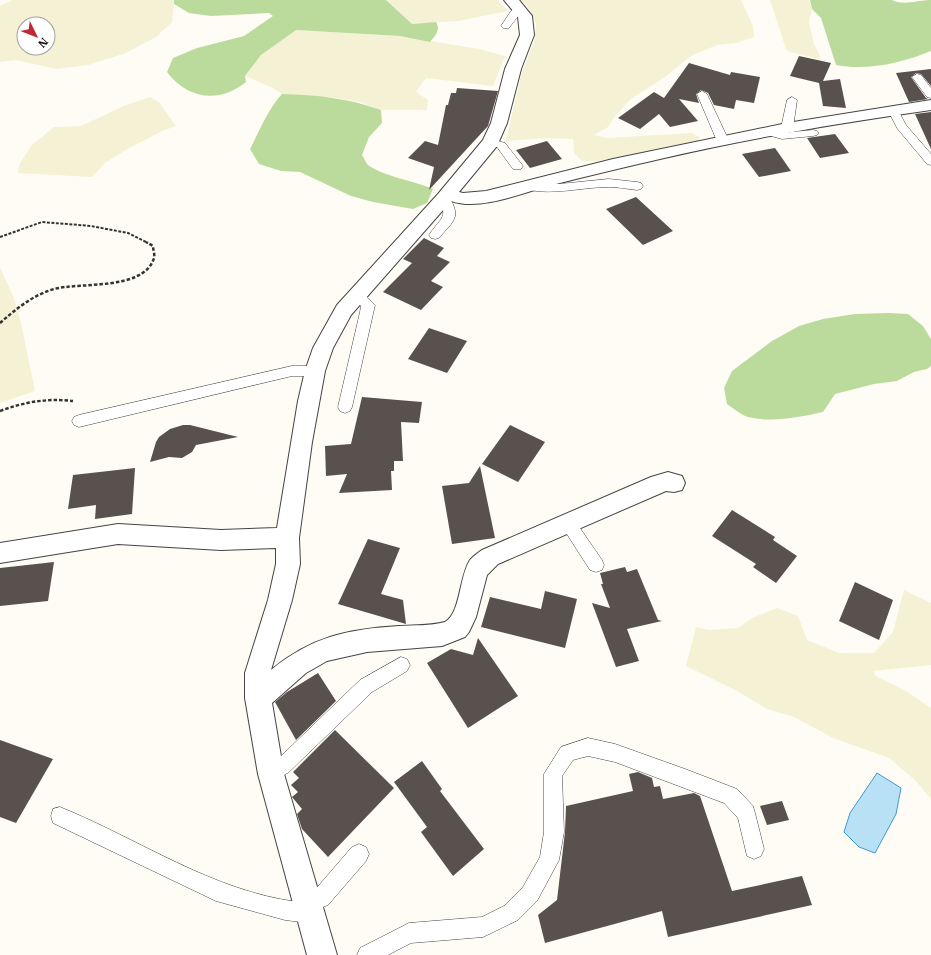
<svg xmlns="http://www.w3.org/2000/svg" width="931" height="955" font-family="'IBM Plex Serif',serif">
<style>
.farmland{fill:#f5f1d4;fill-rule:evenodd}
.forest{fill:#bbdb9d}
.water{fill:#b9e1f6;stroke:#419acd}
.building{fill:#59514d}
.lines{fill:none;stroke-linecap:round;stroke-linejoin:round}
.service-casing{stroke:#444;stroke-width:1}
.minor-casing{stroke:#444;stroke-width:2}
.path-far1{stroke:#333;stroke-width:2;stroke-dasharray:3 1.5;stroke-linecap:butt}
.path{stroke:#333;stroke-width:2.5;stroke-dasharray:3.5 2;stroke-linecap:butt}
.service{fill:#fff;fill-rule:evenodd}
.minor{fill:#fff;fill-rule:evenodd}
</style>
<rect width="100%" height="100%" fill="#fffcf5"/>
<!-- farmland -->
<path class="farmland" d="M12,0H174V4L172,22L156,37L126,53L88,65L56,69L16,60L0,62V6ZM24,24H48V48H24Z
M386,0H498L508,11L458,21L412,24Z
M521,0H741L753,26L754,37L736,43L717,45L691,56L665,77L631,99L615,116L608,127L594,135L607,138L692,133L699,137L698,142L597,161H582L574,153L573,139L548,138L506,141L521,75L534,42L536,24L530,10Z
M770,0H809L812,9L809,22L814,44L820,56L819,59L790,52L786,49Z
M295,30L400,36L479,49L505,56L493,86L426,78L416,92L428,100L427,110H381L360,102L336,98L282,94L273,88L245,76L261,55Z
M150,97L159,102L176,126L162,131L124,151L105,163L92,177L18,173L19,165L32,145L54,127L81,126L126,105Z
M0,268L14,298L21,323L35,391L0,403Z
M904,590L931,603V665L873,671L876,676L906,691L931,708V799L915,780L889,758L833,738L794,717L767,709L739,692L686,666L696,627L709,630L738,628L752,618L777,608L798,616L807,640L839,653H874L893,632Z"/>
<!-- forest -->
<path class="forest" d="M174,0H386L412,24L436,22C441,30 435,36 430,42L400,36L296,30L261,55L245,76L246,82C219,104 187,99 167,72L173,58L197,48L244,36L273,16L269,13L211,16L189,13L174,4Z
M810,0H892C903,6 919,0 931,0V51C902,63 867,71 836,65L821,18L812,9Z
M282,94C317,95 348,98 381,110L382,123L369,137L362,155C364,158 366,163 368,165C382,176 415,181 433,189L427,203L413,209L373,202L351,196L300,172L281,171L259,164L250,149C260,130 268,109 282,94Z
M888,313L908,314L923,326L931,339V366L927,369L914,372L897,381L874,384L835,394L823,412C799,417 773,423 748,417C741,415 733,408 727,404L724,388L732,371L772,341L799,326L823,319L855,314Z"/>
<!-- water -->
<path class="water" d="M877,773L901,788L896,814L875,853L859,847L844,832L850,813Z"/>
<!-- building -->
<path class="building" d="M799,56L831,63L823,81L840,79L846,108L823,106L819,83L790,76Z
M689,63L730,75L731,72L760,77L754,103L736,100L734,109L714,105L708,93L701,90L696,94L699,103L679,99L698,121L670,127L659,114L640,129L618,118L654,92L664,98Z
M931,69V86L921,74L916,73L911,77L926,98L928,99L909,102L896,73Z
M457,88L498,91L488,126L429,190L434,167L408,158L425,141L438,145L446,105H448L451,93H456Z
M931,112V149L915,114Z
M835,134L849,153L820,158L807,138Z
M547,141L562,159L530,168L516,150Z
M775,148L791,171L759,177L742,154Z
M636,197L673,231L643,245L606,209Z
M424,238L444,248L437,256L450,262L431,281L443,287L421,310L383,292L412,263L403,259Z
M429,328L467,341L447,373L408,359Z
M362,397L422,402L419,423L401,422L403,461H394V471H391L392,490L339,493L347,474L326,476L325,446L351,444Z
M183,425H190L238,437L196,445L192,452L182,458L169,457L150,462L156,442L159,437L170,429Z
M510,425L545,442L518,482L482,464Z
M480,466L495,538L452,544L442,486L469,483Z
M135,468L132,514L95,519L96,505L68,509L73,475Z
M732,510L775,537L773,540L797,556L776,583L753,567L756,564L712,536Z
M368,539L400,548L381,594L403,600L406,624L338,604Z
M54,562L48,601L0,606V568Z
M625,567L627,572L637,569L658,620L662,621L627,629L639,661L616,667L592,603L610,608L601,584H603L600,573Z
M855,582L893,600L879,640L839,621Z
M545,591L577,599L565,648L481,627L490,597L541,609Z
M478,638L518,696L468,728L427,663L451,649L473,655Z
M318,673L336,701L296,740L275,702L287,692Z
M335,730L394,788L328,857L302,829L297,814L302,809L292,797L298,792L291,785L299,778L293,772Z
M0,740L53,759L16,823L0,817Z
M422,761L442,789L440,791L484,849L453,876L421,832L427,827L394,782Z
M638,772L652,778L654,787L660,786L663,799L694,793L700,796L732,891L802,876L812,905L668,937L662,911L545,943L538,915L557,900L565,832L566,806L633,791L629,774Z
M782,801L789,820L767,825L760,806Z"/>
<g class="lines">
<!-- service casing -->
<g class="service-casing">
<path id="service" d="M519,6L522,7L524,9C519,15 514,21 509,28H503L501,26L511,11Z
M917,74L921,75L931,88V98L927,97L912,77Z
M702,91L707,94L729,141L727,143H719L717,141L697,94Z
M792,97L797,100L793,128L787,131L781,128L787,100Z
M893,107L897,108L906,125L931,154V165L927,164L897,128L888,110Z
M768,129L782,133L813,130L817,131L819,133L817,135L813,136L782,139L764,134L762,132L764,130Z
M491,139L505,143L523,166L521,169H513L497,147L487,144L485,142L487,140Z
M609,179L637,182L641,183L643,186L641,189L637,190C628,189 618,187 609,187C581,187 553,196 525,189L523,186L525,183L529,182L559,184Z
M444,194L448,195C462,218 454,220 439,238L435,239L431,238L429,235C439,219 450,218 438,198L440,195Z
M357,290L362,292L375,305L352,407L350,411L345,413L340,411L338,407L360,312L361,306L351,295L352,292Z
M292,366H315L320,367L322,371L320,375L315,376H292L79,427L74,425L72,421L74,417L79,415Z
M568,516L573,518L602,560L604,565L602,570L596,572L590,570L563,528L560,523L563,518Z
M401,657L407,659L410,665L407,671L372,692L289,772L271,783L265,780L262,774L265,768L277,760L360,680Z
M588,738L615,744L685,769L737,789L753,806L755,813L764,849L761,856L754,859L747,856L738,818L724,803L615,762L588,756L573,760L562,776L564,832L559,860L537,901L518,920L483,937L411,943L388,955H357L360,948L409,923L482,917L504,906L523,887L540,857L544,832V774L561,747Z
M60,807C139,839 212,891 298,902L300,897L314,891L352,847L359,844L366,847L369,854L366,861L328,905L318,909L319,913L316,920L309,923L285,920L216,901L53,823L51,816L53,809Z"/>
</g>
<!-- minor casing -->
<g class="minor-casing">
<path id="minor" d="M504,0H519L532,16L534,35L521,69L507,123L497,146L459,192L463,193L486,191L613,159L787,123L931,100V110C883,117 835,124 787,133C707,147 627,166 548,186C520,194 479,211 451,201L351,315L333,348L325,371L312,442L299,538L300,564L292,600L271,670C311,637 348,629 399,626C414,625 430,626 445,622C461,613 459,576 470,560C473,556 478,553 482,550L651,477L668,472L682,476L685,483L682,490L674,492L666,491L498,564L487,575L476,617L469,632L465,637L442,646L367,652L327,661L306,673L272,703L284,774L337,955H307L258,774L245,698V673L268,600L276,564V548L221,550L118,544L0,563V543L118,524L221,530L277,528L298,401L305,371L313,348L337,305L438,194L483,140L491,123L505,69L520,35L518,17Z"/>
</g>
<!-- path-far1 -->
<path class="path-far1" d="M0,237L42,222L91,226L128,233L148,243"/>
<!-- path -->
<path class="path" d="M0,323C16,309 33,295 54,289C80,282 144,291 154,258C155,254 153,250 153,246L146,242
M0,411C24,402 47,398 73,401"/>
<!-- service -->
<use href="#service" class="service"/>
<!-- minor -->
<use href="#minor" class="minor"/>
</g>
<!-- north arrow -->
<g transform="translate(36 36) rotate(133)"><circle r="19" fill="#ffffff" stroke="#a0a0a0"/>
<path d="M0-3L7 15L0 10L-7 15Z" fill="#c12835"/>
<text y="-6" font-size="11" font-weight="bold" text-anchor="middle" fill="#111111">N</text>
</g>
</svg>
